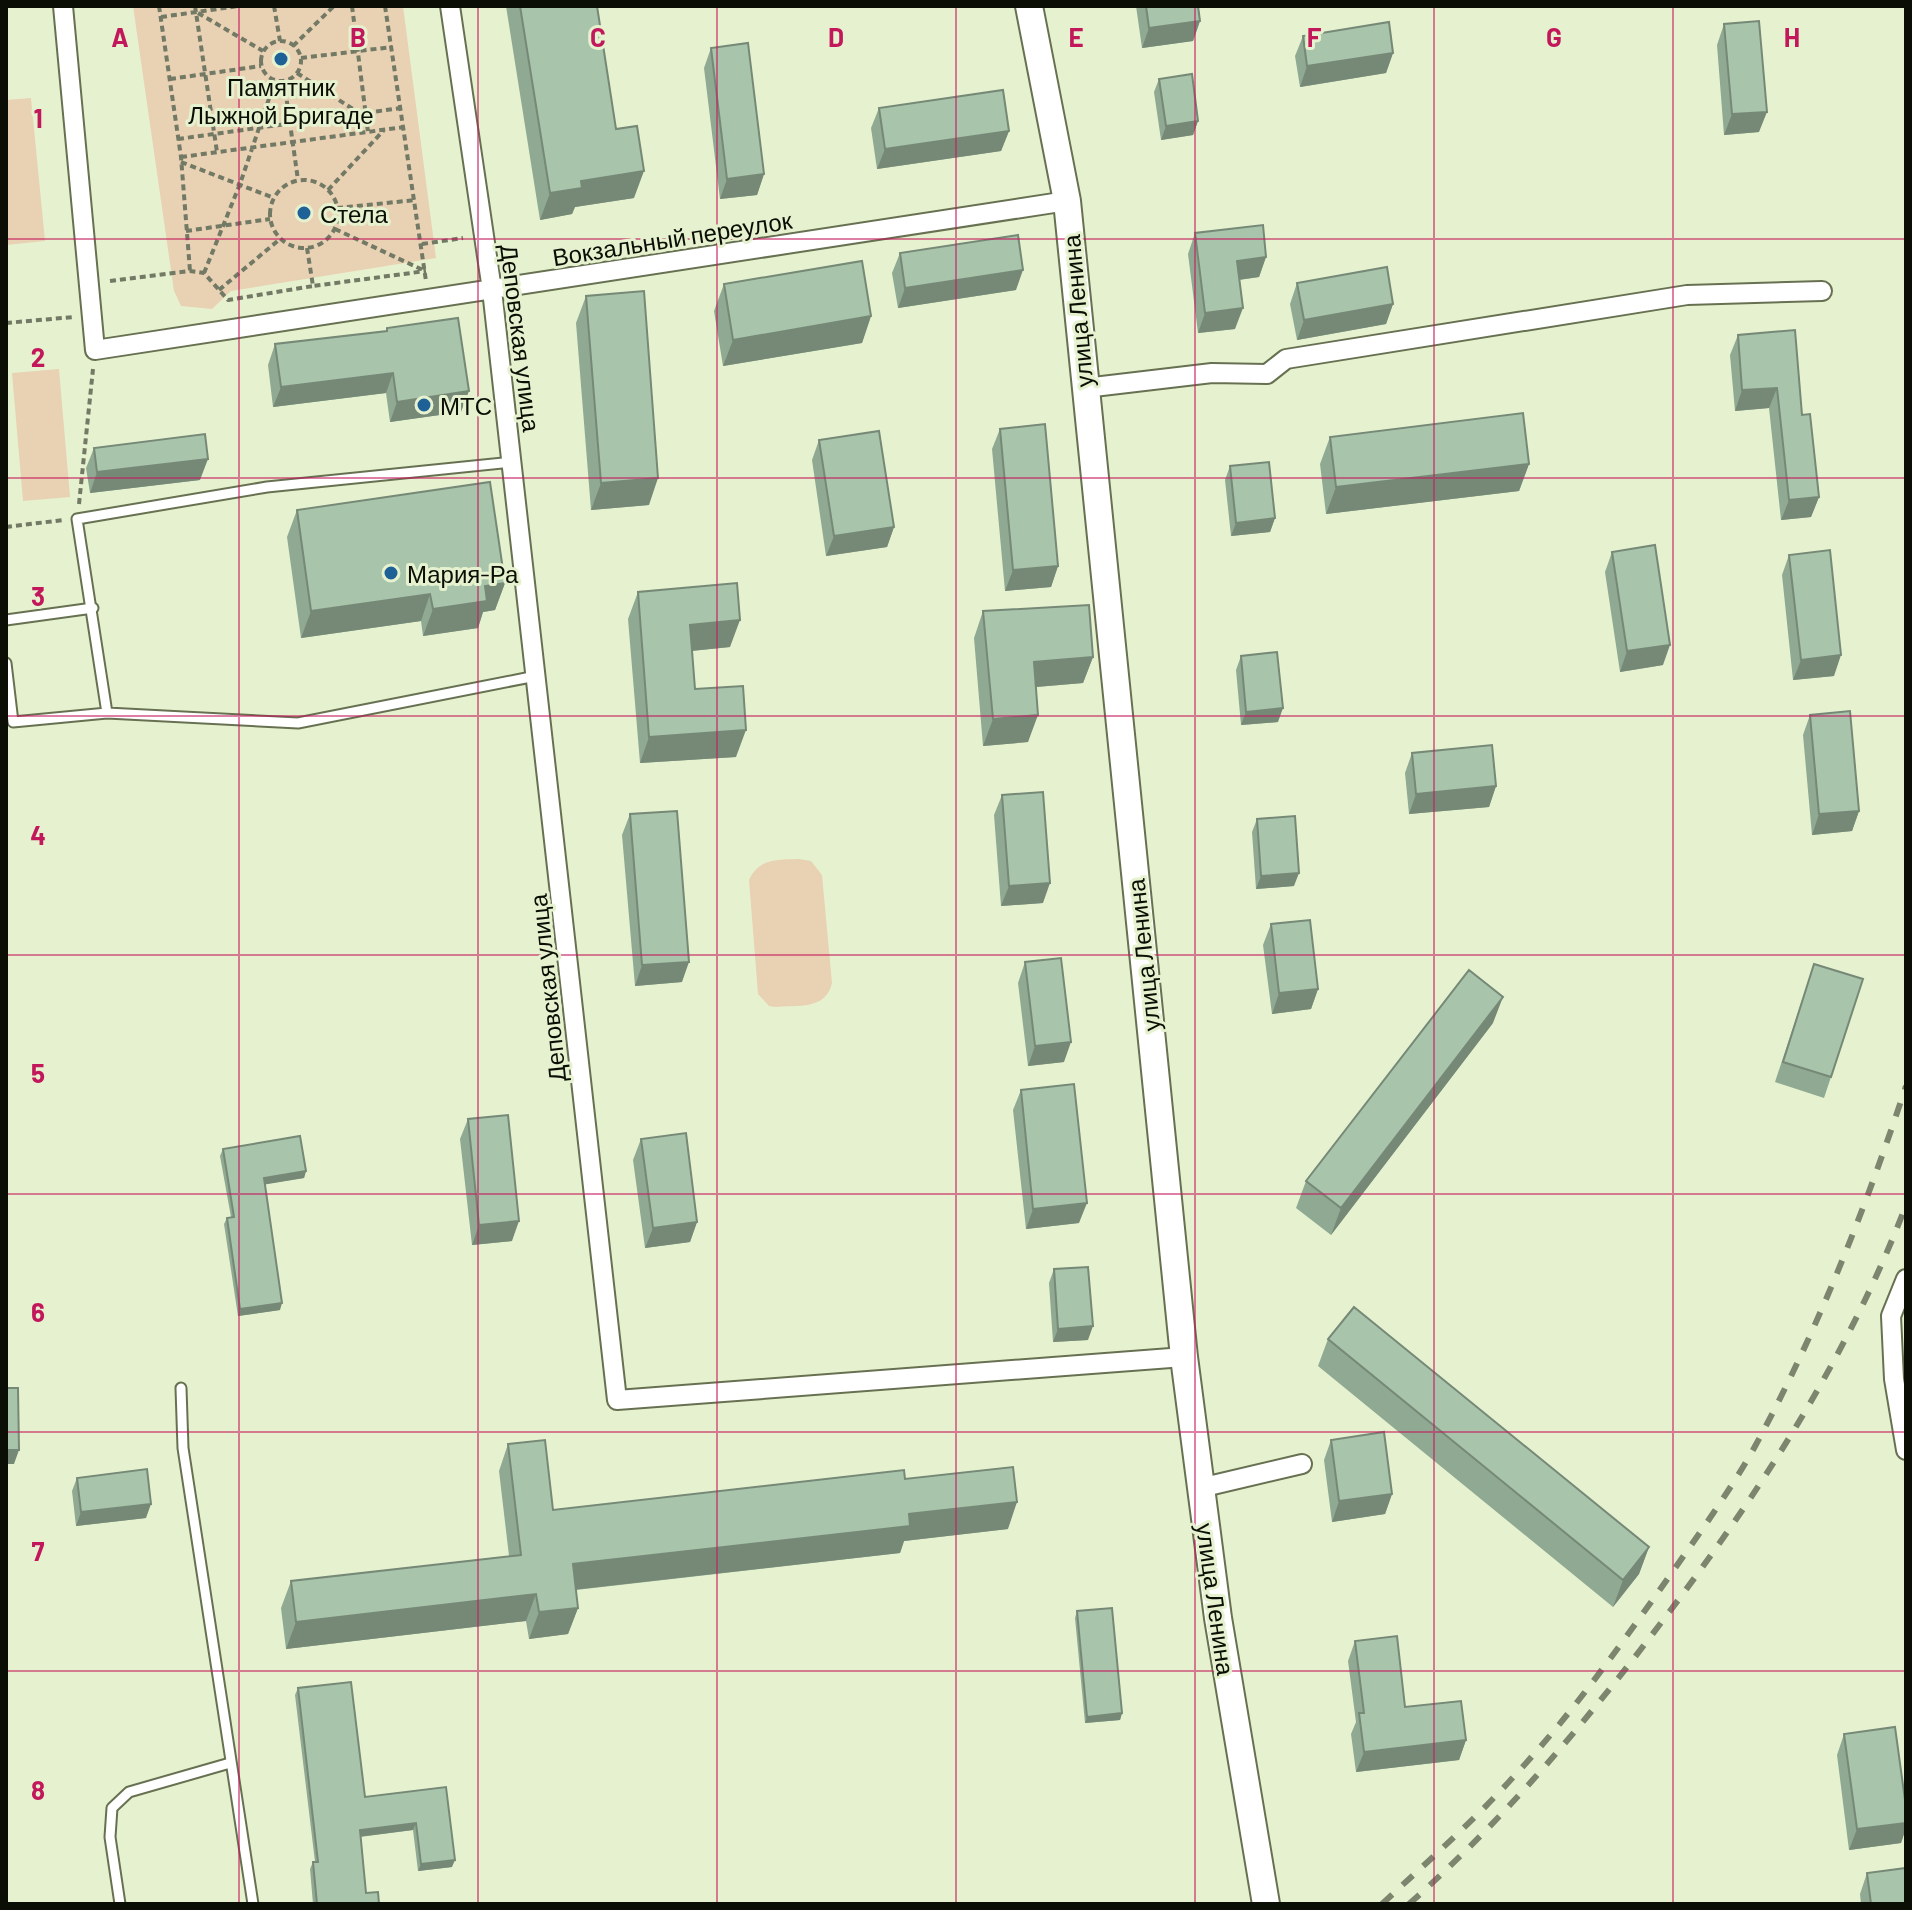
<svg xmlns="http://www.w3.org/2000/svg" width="1912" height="1910" font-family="Barlow,sans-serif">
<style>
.green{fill:#e9d1b4}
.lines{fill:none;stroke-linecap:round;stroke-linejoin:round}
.service-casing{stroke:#677152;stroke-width:13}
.minor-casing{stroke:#677152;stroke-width:22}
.secondary-casing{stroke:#677152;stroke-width:30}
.path{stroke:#727964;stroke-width:4;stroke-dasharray:6 4;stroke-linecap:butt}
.service{stroke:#fff;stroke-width:9}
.minor{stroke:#fff;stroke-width:18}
.secondary{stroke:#fff;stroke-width:26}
.rail{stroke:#7d856e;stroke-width:6;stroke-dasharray:14 14;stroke-linecap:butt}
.wall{fill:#90a992}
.shaded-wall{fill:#768977}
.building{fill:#a8c4aa;stroke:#768977;stroke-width:2}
.grid{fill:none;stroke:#c2185b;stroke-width:2;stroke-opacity:0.55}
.poi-dot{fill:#1d6196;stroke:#e6f2cf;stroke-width:3}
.labels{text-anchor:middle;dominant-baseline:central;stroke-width:6;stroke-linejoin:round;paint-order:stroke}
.poi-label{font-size:24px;fill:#0b0e04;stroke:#e6f2cf;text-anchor:start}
.street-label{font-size:24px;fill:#0b0e04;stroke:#e6f2cf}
.grid-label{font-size:26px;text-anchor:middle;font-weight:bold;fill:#c2185b;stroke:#e6f2cf;stroke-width:6;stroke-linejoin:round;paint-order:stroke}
</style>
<rect width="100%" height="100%" fill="#e6f2cf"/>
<!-- green -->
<path class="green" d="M133,6H403L436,258L231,291L212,309L181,306L174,291Z
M31,98L45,241L6,245V100Z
M59,369L70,497L23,501L12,373Z
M799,859L811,861L822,875L832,983C826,1010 798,1005 775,1007L769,1006L758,994L749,880C759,858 777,860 799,859Z"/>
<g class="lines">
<!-- service casing -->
<g class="service-casing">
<path id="service" d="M512,462L267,487L77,519L107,713L298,723L536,676
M6,620L93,608
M6,663L13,722L107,713
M181,1388L183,1448L253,1904
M120,1904L110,1837L112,1808L129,1792L230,1763"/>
</g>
<!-- minor casing -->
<g class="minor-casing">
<path id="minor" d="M63,6L95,350L1067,201
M450,6L492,290L617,1400L1184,1357
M1085,388L1212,373L1267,374L1286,359L1687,295L1822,291
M1906,1279L1891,1316L1894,1379L1906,1450
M1200,1488L1302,1464"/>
</g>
<!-- secondary casing -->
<g class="secondary-casing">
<path id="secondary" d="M1029,6L1067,201L1184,1357L1218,1618L1266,1904"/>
</g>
<!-- path -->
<path class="path" d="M159,6L181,157L190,271
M195,6L217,152
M274,6L280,41
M352,6L368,132
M385,6L426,281
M198,13L263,51
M161,17L239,6
M261 61a20 20 0 1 1 40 0a20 20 0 1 1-40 0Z
M293,46L334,6
M301,58L392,47
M297,73L359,113
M170,79L261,66
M284,81L298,180
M178,139L401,108
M181,157L404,127
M181,162L274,198
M270 214a34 34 0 1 1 68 0a34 34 0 1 1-68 0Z
M328,190L384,130
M337,208L416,200
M335,229L423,270
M186,231L270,219
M422,244L463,238
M307,248L313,286L426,271
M204,273L240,184L275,81
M110,281L190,271L204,273L228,300L313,286
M219,290L280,239
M6,323L74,317
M79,504L93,369
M6,527L63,520"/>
<!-- service -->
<use href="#service" class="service"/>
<!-- minor -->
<use href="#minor" class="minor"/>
<!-- secondary -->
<use href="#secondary" class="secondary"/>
<!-- rail -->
<path class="rail" d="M1382,1904C1428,1861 1475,1820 1517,1773C1569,1717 1614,1654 1659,1591C1691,1545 1725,1499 1753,1450C1816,1335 1865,1210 1906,1086
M1409,1904C1507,1817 1591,1716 1670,1611C1764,1486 1850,1352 1906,1205"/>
</g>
<!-- wall -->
<path class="wall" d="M506,6H597L616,129L634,198L575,207L572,214L540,220Z
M1136,6H1198L1200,21L1193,41L1142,48Z
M1724,24L1759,132L1724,135L1717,45Z
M1303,36L1393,53L1386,73L1300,87L1295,56Z
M711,48L764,174L757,195L720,199L704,68Z
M1159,79L1198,121L1193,135L1161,140L1154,92Z
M879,108L1009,131L1001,151L877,169L871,128Z
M1195,233L1266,257L1259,277L1239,280L1235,329L1198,333L1188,254Z
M900,253L1016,290L898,308L892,273Z
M1297,283L1393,304L1386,324L1297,340L1290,304Z
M724,284L871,316L862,343L723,366L714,311Z
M586,296L649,505L591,510L576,323Z
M387,328L461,412L390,422L386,393L273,407L268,365L275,344L386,331Z
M1738,335L1802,415L1819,497L1811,517L1781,520L1769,408L1735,411L1730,355Z
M1000,429L1058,566L1051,587L1005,591L992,449Z
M1330,437L1529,464L1519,491L1326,514L1320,464Z
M819,440L894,527L887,547L826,556L812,460Z
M94,448L200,480L90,493L86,468Z
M1230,466L1275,518L1270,532L1231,536L1225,480Z
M297,510L505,583L495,610L483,612L478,628L423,636L421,621L301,638L287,537Z
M1612,552L1663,665L1620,672L1605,572Z
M1789,555L1834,676L1793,680L1782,575Z
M638,592L730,647L692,651L695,689L736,757L640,763L628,619Z
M983,611L1093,657L1083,683L1036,687L1028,742L983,746L974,638Z
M1241,656L1278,722L1241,725L1236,670Z
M1810,715L1859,811L1852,831L1812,835L1803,735Z
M1412,753L1496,786L1489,807L1409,814L1405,773Z
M1002,795L1043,903L1001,906L994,815Z
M630,814L682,982L635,986L622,835Z
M1257,819L1294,886L1256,889L1252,832Z
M1271,924L1318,989L1311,1009L1272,1014L1263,945Z
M1025,962L1064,1062L1028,1066L1018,983Z
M1814,964L1831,1077L1824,1098L1775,1082Z
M1493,1023L1331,1235L1296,1208L1306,1181Z
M1021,1090L1079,1223L1026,1229L1013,1110Z
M468,1119L512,1241L472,1245L460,1139Z
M641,1139L697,1222L690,1242L645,1248L633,1160Z
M223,1149L306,1171L304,1178L265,1184L280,1310L238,1316L224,1224L227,1218L231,1217L220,1156Z
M1054,1269L1088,1340L1053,1342L1049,1283Z
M1328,1339L1649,1547L1639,1574L1613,1607L1318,1366Z
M1331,1440L1392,1494L1385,1514L1332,1522L1324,1460Z
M508,1444L553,1510L905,1479L1008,1529L904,1541L900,1553L576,1590L578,1608L568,1634L529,1639L526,1621L286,1649L281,1608L291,1581L509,1556L499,1471Z
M77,1478L146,1518L76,1526L72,1491Z
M1077,1611L1122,1713L1120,1720L1085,1723L1075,1618Z
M1355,1641L1405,1707L1466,1740L1459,1760L1356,1772L1351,1734L1356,1722L1348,1661Z
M298,1688L365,1797L446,1787L452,1867L418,1871L413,1830L360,1837L366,1893L379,1904H313L310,1869L313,1862H315L295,1695Z
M1844,1734L1906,1807V1828L1901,1843L1849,1850L1837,1755Z
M1867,1873L1906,1904H1861L1860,1894Z"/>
<!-- shaded-wall -->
<path class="shaded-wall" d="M1200,21L1193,41L1142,48L1149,28Z
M1393,53L1386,73L1300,87L1307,66Z
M1767,112L1759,132L1724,135L1732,114Z
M1198,121L1193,135L1161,140L1166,126Z
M1009,131L1001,151L877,169L885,149Z
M644,171L634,198L575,207L572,214L540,220L550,193L581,181Z
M764,174L757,195L720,199L727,179Z
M1266,257L1259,277L1230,281L1237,261Z
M1023,270L1016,290L898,308L905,288Z
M1393,304L1386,324L1297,340L1304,320Z
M1243,308L1235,329L1198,333L1205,313Z
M871,316L862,343L723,366L733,340Z
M393,373L386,393L273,407L281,387Z
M1777,388L1769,408L1735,411L1742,390Z
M469,391L461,412L390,422L397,402Z
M208,459L200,480L90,493L97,472Z
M1529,464L1519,491L1326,514L1336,487Z
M658,478L649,505L591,510L601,483Z
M1819,497L1811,517L1781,520L1789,500Z
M1275,518L1270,532L1231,536L1236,523Z
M894,527L887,547L826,556L834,536Z
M1058,566L1051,587L1005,591L1013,570Z
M505,583L495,610L483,612L478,628L423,636L433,609L485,586Z
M430,594L421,621L301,638L311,611Z
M740,620L730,647L680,652L690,625Z
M1670,645L1663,665L1620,672L1627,651Z
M1841,655L1834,676L1793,680L1801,660Z
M1093,657L1083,683L1024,688L1034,662Z
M1283,708L1278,722L1241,725L1246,712Z
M1038,715L1028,742L983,746L993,719Z
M746,730L736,757L640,763L649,737Z
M1496,786L1489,807L1409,814L1416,794Z
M1859,811L1852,831L1812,835L1819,814Z
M1299,873L1294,886L1256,889L1261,876Z
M1050,883L1043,903L1001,906L1009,886Z
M689,962L682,982L635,986L642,965Z
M1318,989L1311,1009L1272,1014L1279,993Z
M1503,997L1493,1023L1331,1235L1341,1208Z
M1071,1042L1064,1062L1028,1066L1035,1046Z
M306,1171L304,1178L262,1185L264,1178Z
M1087,1203L1079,1223L1026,1229L1033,1209Z
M519,1221L512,1241L472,1245L479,1225Z
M697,1222L690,1242L645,1248L653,1228Z
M282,1303L280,1310L238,1316L240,1309Z
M1093,1326L1088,1340L1053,1342L1058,1329Z
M6,1450H19L14,1464H6Z
M1392,1494L1385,1514L1332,1522L1339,1501Z
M1017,1502L1008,1529L904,1541L900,1553L563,1591L573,1564L909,1514Z
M151,1504L146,1518L76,1526L81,1512Z
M1649,1547L1639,1574L1613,1607L1623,1580Z
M536,1594L526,1621L286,1649L296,1622Z
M578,1608L568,1634L529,1639L539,1612Z
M1122,1713L1120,1720L1085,1723L1087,1717Z
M1466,1740L1459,1760L1356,1772L1364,1752Z
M416,1823L413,1830L357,1837L360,1830Z
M1906,1823V1828L1901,1843L1849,1850L1857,1829Z
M455,1860L452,1867L418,1871L421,1864Z"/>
<!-- building -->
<path class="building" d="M520,6H597L616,129L637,126L644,171L581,181L582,188L550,193Z
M1146,6H1198L1200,21L1149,28Z
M1759,21L1767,112L1732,114L1724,24Z
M1389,22L1393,53L1307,66L1303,36Z
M748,43L764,174L727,179L711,48Z
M1192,74L1198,121L1166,126L1159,79Z
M1003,90L1009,131L885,149L879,108Z
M1263,225L1266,257L1237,261L1243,308L1205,313L1195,233Z
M1018,235L1023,270L905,288L900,253Z
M862,261L871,316L733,340L724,284Z
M1387,267L1393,304L1304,320L1297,283Z
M644,291L658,478L601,483L586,296Z
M458,318L469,391L397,402L393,373L281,387L275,344L387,331V328Z
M1795,330L1802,415L1810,414L1819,497L1789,500L1777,388L1742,390L1738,335Z
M1523,413L1529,464L1336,487L1330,437Z
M1045,424L1058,566L1013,570L1000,429Z
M879,431L894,527L834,536L819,440Z
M205,434L208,459L97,472L94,448Z
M1269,462L1275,518L1236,523L1230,466Z
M490,482L505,583L485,586L487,601L433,609L430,594L311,611L297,510Z
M1655,545L1670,645L1627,651L1612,552Z
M1830,550L1841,655L1801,660L1789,555Z
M737,583L740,620L690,625L695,689L743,686L746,730L649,737L638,592Z
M1089,605L1093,657L1034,662L1038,715L993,719L983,611Z
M1277,652L1283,708L1246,712L1241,656Z
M1850,711L1859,811L1819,814L1810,715Z
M1492,745L1496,786L1416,794L1412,753Z
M1043,792L1050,883L1009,886L1002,795Z
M677,811L689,962L642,965L630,814Z
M1295,816L1299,873L1261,876L1257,819Z
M1310,920L1318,989L1279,993L1271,924Z
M1061,958L1071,1042L1035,1046L1025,962Z
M1814,964L1863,979L1831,1077L1783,1062Z
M1469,970L1503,997L1341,1208L1306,1181Z
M1074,1084L1087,1203L1033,1209L1021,1090Z
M508,1115L519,1221L479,1225L468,1119Z
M686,1133L697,1222L653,1228L641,1139Z
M300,1136L306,1171L264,1178L282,1303L240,1309L227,1218L234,1217L223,1149Z
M1088,1267L1093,1326L1058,1329L1054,1269Z
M1354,1307L1649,1547L1623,1580L1328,1339Z
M6,1388H18L19,1450H6Z
M1384,1432L1392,1494L1339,1501L1331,1440Z
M545,1440L553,1510L904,1470L905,1479L1013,1467L1017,1502L909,1514L910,1526L573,1564L578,1608L539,1612L536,1594L296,1622L291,1581L521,1555L508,1444Z
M147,1469L151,1504L81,1512L77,1478Z
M1112,1608L1122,1713L1087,1717L1077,1611Z
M1397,1636L1405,1707L1461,1701L1466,1740L1364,1752L1359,1713H1364L1355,1641Z
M351,1682L365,1797L446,1787L455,1860L421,1864L416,1823L360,1830L366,1893L378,1892L379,1904H317L313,1862H318L298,1688Z
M1895,1727L1906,1807V1823L1857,1829L1844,1734Z
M1906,1868V1904H1871L1867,1873Z"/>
<!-- grid -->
<path class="grid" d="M239,6V1904M478,6V1904M717,6V1904M956,6V1904M1195,6V1904M1434,6V1904M1673,6V1904M6,239H1906M6,478H1906M6,716H1906M6,955H1906M6,1194H1906M6,1432H1906M6,1671H1906"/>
<!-- markers -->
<g class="poi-dot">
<circle cx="281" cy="59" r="8"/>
<circle cx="304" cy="213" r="8"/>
<circle cx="424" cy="405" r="8"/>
<circle cx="391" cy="573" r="8"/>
</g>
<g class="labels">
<!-- poi labels -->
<g class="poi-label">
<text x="281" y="86" text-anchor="middle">Памятник<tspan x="281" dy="28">Лыжной Бригаде</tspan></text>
<text x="320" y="213">Стела</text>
<text x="440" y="405">МТС</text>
<text x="407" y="573">Мария-Ра</text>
</g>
<!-- street labels -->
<g class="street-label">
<text transform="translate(672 238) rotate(-9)">Вокзальный переулок</text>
<text transform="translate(1077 311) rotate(-95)">улица Ленина</text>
<text transform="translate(521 338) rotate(83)">Деповская улица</text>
<text transform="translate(1143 955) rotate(-96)">улица Ленина</text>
<text transform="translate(547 988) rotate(-96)">Деповская улица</text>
<text transform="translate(1216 1599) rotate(82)">улица Ленина</text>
</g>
</g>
<g class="grid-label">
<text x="120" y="47">A</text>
<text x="358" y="47">B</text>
<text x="598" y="47">C</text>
<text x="836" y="47">D</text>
<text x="1076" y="47">E</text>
<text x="1314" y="47">F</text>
<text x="1554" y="47">G</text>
<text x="1792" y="47">H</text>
<text x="38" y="128">1</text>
<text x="38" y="367">2</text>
<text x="38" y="606">3</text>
<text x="38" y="845">4</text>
<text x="38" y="1083">5</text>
<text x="38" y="1322">6</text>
<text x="38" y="1561">7</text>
<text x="38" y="1800">8</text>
</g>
<!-- border -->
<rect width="1912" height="1910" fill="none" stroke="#0b0e04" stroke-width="16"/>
</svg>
